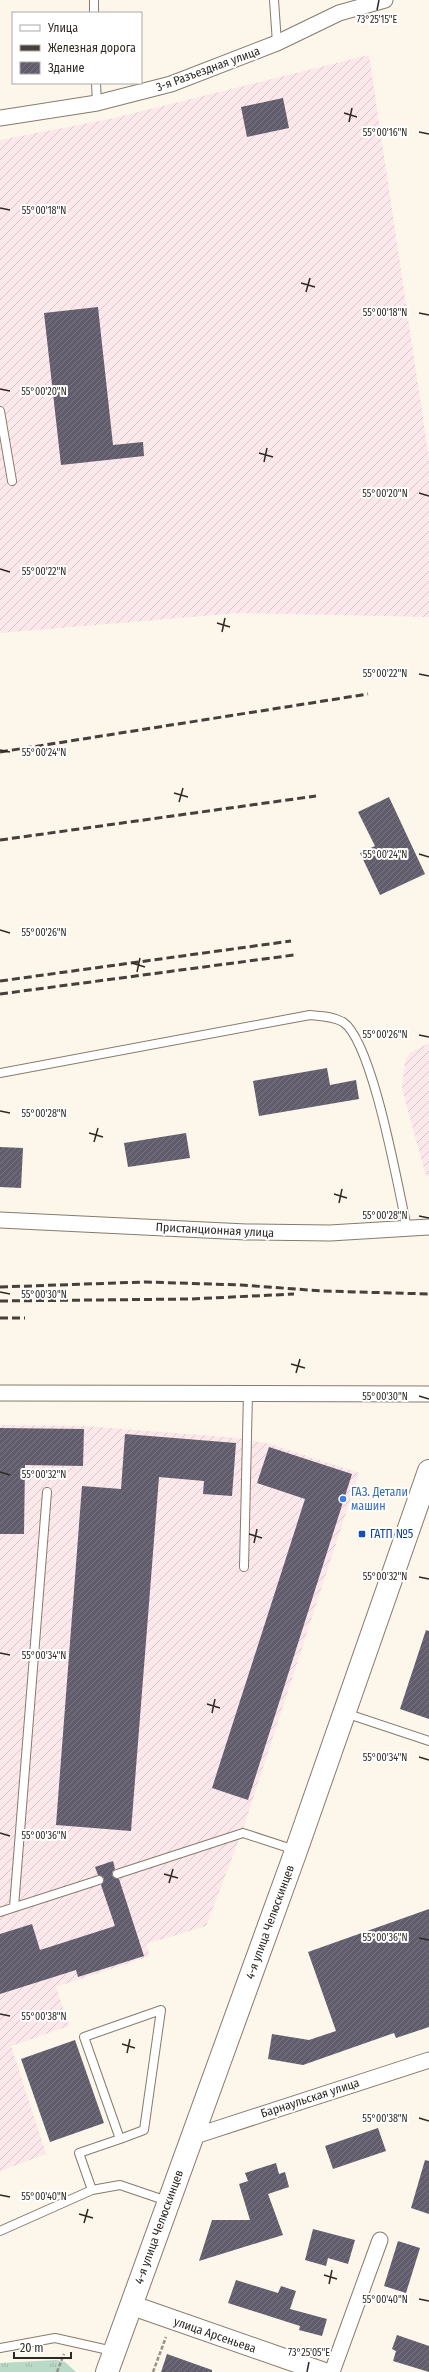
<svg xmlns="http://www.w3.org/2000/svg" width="429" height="2372" font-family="'Fira Sans Condensed',sans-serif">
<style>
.industrial{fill:url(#industrial-furrows)}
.grass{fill:url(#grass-tufts)}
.building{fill:url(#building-hatch)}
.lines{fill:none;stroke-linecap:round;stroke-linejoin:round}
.service-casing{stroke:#877b6c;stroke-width:10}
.minor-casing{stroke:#877b6c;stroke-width:17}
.tertiary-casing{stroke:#877b6c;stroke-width:21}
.secondary-casing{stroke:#877b6c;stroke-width:24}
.path{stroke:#979189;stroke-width:2.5;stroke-dasharray:4 2;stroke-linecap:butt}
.service{stroke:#fff;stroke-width:8}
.minor{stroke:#fff;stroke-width:15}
.tertiary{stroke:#fff;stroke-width:19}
.secondary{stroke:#fff;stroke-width:22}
.rail{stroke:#45403a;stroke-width:3;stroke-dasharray:8 4;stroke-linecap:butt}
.ticks{fill:none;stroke:#2e2923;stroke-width:1.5}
.shop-dot{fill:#3f7fe0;stroke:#fff;stroke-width:1.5}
.transit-dot{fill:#1a4fb4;stroke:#fff;stroke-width:1.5}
.labels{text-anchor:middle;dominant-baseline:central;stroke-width:4;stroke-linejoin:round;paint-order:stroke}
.street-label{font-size:12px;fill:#2e2923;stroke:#fff}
.shop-label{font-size:12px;fill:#366cbe;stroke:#fff;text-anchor:start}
.transit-label{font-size:12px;fill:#164399;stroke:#fff;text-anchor:start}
.ticks-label{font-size:10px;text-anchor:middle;fill:#2e2923;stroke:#fff;stroke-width:4;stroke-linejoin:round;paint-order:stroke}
</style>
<defs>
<pattern id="industrial-furrows" width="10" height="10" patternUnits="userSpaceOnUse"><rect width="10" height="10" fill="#fce7ea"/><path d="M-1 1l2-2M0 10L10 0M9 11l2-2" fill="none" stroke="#d8c6c8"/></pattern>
<pattern id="grass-tufts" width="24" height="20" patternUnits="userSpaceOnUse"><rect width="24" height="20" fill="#b8dac6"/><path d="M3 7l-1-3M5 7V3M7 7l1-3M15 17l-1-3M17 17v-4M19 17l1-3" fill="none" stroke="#9ebbaa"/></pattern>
<pattern id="building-hatch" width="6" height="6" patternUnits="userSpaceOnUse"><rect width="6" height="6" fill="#615d6d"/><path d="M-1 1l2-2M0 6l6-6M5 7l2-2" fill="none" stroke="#797681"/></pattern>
</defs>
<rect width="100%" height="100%" fill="#fdf6eb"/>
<!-- industrial -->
<path class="industrial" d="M369,55L429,459V617L239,613L0,633V140L110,119Z
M429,1043V1176H426L402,1089L405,1062L410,1053Z
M0,1425L84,1426L237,1438L270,1444L359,1473L244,1826L206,1926L146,1944L150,1956L56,1987L69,2026L11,2046L46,2154L0,2171Z"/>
<!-- grass -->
<path class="grass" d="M56,2360L65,2362L76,2372H0V2363Z"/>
<!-- building -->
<path class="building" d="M283,98L289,128L247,137L241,107Z
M98,307L113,445L143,442L144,456L61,465L44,313Z
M389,797L425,874L380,895L360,853L375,846L358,812Z
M327,1068L330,1085L356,1080L359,1099L259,1116L253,1081Z
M186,1133L190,1158L128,1167L124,1143Z
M0,1147L23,1148L21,1188L0,1187Z
M0,1428L84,1429L83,1466L25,1465L24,1534H0Z
M125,1434L236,1443L232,1496L203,1494L204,1481L159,1477L131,1831L56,1825L82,1486L121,1489Z
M269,1447L352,1474L248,1800L212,1788L305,1499L257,1483Z
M426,1630L429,1631V1719L400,1709Z
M113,1861L115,1869L112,1872V1876L119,1879L144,1956L78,1977L76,1970L0,1994V1934L32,1924L40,1950L115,1926L101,1885L104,1878L98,1875L95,1867Z
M429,1909V2027L396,2038L394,2033L303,2065L268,2059L272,2034L309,2040L336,2031L308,1952Z
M75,2040L104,2123L50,2142L21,2059Z
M378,2128L386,2151L333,2169L325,2146Z
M425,2160L429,2161V2214L411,2208Z
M276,2163L279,2174L285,2172L289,2187L268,2194L283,2235L199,2261L212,2220H250L239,2184L248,2181L245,2173Z
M313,2229L355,2240L348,2264L328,2258L326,2266L305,2260Z
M398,2241L420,2248L406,2293L384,2286Z
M236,2280L278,2293L281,2286L296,2291L290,2309L327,2319L322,2336L299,2330L300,2326L228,2303Z
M397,2335L429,2346V2372L393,2361L396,2351L392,2349Z
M167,2354L212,2370V2372H161Z"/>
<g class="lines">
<!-- service casing -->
<g class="service-casing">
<path id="service" d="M94,0V13
M274,0L277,43
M96,83L97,103
M0,411L12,481
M0,1073L310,1015C321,1016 333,1016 343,1022C373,1042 398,1188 407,1228
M244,1567L248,1393
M345,1713L429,1741
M117,1874L243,1833L295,1850
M14,1907L47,1492
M0,1912L99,1880
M92,2190L79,2153L120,2139L84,2037L161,2010L144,2130L120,2139
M0,2231L92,2190L120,2185L167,2201
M0,2348L55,2338L113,2351"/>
</g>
<!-- minor casing -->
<g class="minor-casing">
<path id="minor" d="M0,118L97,103L171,84L277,43L339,13L385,0
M0,1220L246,1232L330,1233L429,1227
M0,1393L429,1394
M192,2137L429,2060
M332,2372L380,2240"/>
</g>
<!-- tertiary casing -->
<g class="tertiary-casing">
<path id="tertiary" d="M131,2305L323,2372"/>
</g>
<!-- secondary casing -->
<g class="secondary-casing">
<path id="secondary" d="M107,2372L296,1851L429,1471"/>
</g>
<!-- path -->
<path class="path" d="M57,2372L64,2354
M153,2372L166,2337"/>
<!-- service -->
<use href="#service" class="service"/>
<!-- minor -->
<use href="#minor" class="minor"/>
<!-- tertiary -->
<use href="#tertiary" class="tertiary"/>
<!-- secondary -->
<use href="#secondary" class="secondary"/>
<!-- rail -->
<path class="rail" d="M0,752L368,694
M0,840L316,796
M0,981L291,941
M0,994L294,955
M0,1287L145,1282L241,1285L323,1291L429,1294
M0,1301L191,1299L294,1294
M0,1318H25"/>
</g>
<!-- ticks -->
<path class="ticks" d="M377,10L379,0M344,113L357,117M349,122L352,108M419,132L429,134M0,208L10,210M301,283L315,287M306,292L310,278M419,313L429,315M0,389L10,391M259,453L273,457M264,462L267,448M419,493L429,496M0,569L10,572M217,623L230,627M222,632L225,618M419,674L429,676M0,750L10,752M174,793L188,797M179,802L183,788M419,854L429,857M0,930L10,933M132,963L145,967M137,972L140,958M419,1035L429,1037M0,1111L10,1113M89,1133L103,1137M94,1142L98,1128M334,1194L347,1198M339,1203L342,1189M419,1216L429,1218M0,1292L10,1294M291,1364L305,1368M296,1373L300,1359M419,1396L429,1399M0,1472L10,1475M249,1534L262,1538M254,1543L257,1529M419,1577L429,1579M0,1653L10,1655M207,1704L220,1708M212,1713L215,1699M419,1757L429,1760M0,1833L10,1836M164,1874L178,1878M169,1883L173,1869M419,1938L429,1940M0,2014L10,2016M122,2044L135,2048M127,2053L130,2039M419,2118L429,2121M0,2195L10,2197M79,2214L93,2218M84,2223L88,2209M324,2275L337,2279M329,2284L332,2270M419,2299L429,2301M307,2372L309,2362"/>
<!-- markers -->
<circle class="shop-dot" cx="343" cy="1499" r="4"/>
<rect class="transit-dot" x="358" y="1530" width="8" height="8" rx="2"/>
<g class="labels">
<!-- street labels -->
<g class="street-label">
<text transform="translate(208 69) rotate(-20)">3-я Разъездная улица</text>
<text transform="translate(215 1230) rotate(3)">Пристанционная улица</text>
<text transform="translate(270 1922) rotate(-70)">4-я улица Челюскинцев</text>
<text transform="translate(310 2098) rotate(-18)">Барнаульская улица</text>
<text transform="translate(159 2227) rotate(-70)">4-я улица Челюскинцев</text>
<text transform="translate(215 2335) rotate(19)">улица Арсеньева</text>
</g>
<!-- shop labels -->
<g class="shop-label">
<text x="351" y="1492">ГАЗ. Детали<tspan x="351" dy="14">машин</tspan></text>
</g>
<!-- transit labels -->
<g class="transit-label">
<text x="370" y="1534">ГАТП №5</text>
</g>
</g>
<g class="ticks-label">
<text x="377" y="23">73°25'15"E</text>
<text x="385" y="136">55°00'16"N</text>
<text x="44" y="214">55°00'18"N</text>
<text x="385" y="316">55°00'18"N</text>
<text x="44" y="395">55°00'20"N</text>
<text x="385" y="497">55°00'20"N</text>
<text x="44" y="575">55°00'22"N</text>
<text x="385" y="677">55°00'22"N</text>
<text x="44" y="756">55°00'24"N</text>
<text x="385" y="858">55°00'24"N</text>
<text x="44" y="936">55°00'26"N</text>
<text x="385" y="1038">55°00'26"N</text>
<text x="44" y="1117">55°00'28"N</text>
<text x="385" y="1219">55°00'28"N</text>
<text x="44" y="1298">55°00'30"N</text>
<text x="385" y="1400">55°00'30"N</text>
<text x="44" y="1478">55°00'32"N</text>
<text x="385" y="1580">55°00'32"N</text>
<text x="44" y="1659">55°00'34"N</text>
<text x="385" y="1761">55°00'34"N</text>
<text x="44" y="1839">55°00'36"N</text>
<text x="385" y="1941">55°00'36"N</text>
<text x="44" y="2020">55°00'38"N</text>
<text x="385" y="2122">55°00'38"N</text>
<text x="44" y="2200">55°00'40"N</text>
<text x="385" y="2303">55°00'40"N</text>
<text x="309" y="2356">73°25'05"E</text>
</g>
<!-- legend -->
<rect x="12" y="12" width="130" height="72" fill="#ffffff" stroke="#aba9a7"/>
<rect x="20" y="25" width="20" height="6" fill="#ffffff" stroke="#aba9a7"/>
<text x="48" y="32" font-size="12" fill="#2e2923">Улица</text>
<rect x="20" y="45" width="20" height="6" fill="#45403a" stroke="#aba9a7"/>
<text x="48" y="52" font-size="12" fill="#2e2923">Железная дорога</text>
<rect x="20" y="62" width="20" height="12" fill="url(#building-hatch)" stroke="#aba9a7"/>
<text x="48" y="72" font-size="12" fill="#2e2923">Здание</text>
<!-- scale -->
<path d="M14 2352v6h57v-6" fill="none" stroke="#2e2923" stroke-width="2"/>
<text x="20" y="2352" font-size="12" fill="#2e2923" stroke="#ffffff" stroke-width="3" paint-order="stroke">20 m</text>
</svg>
